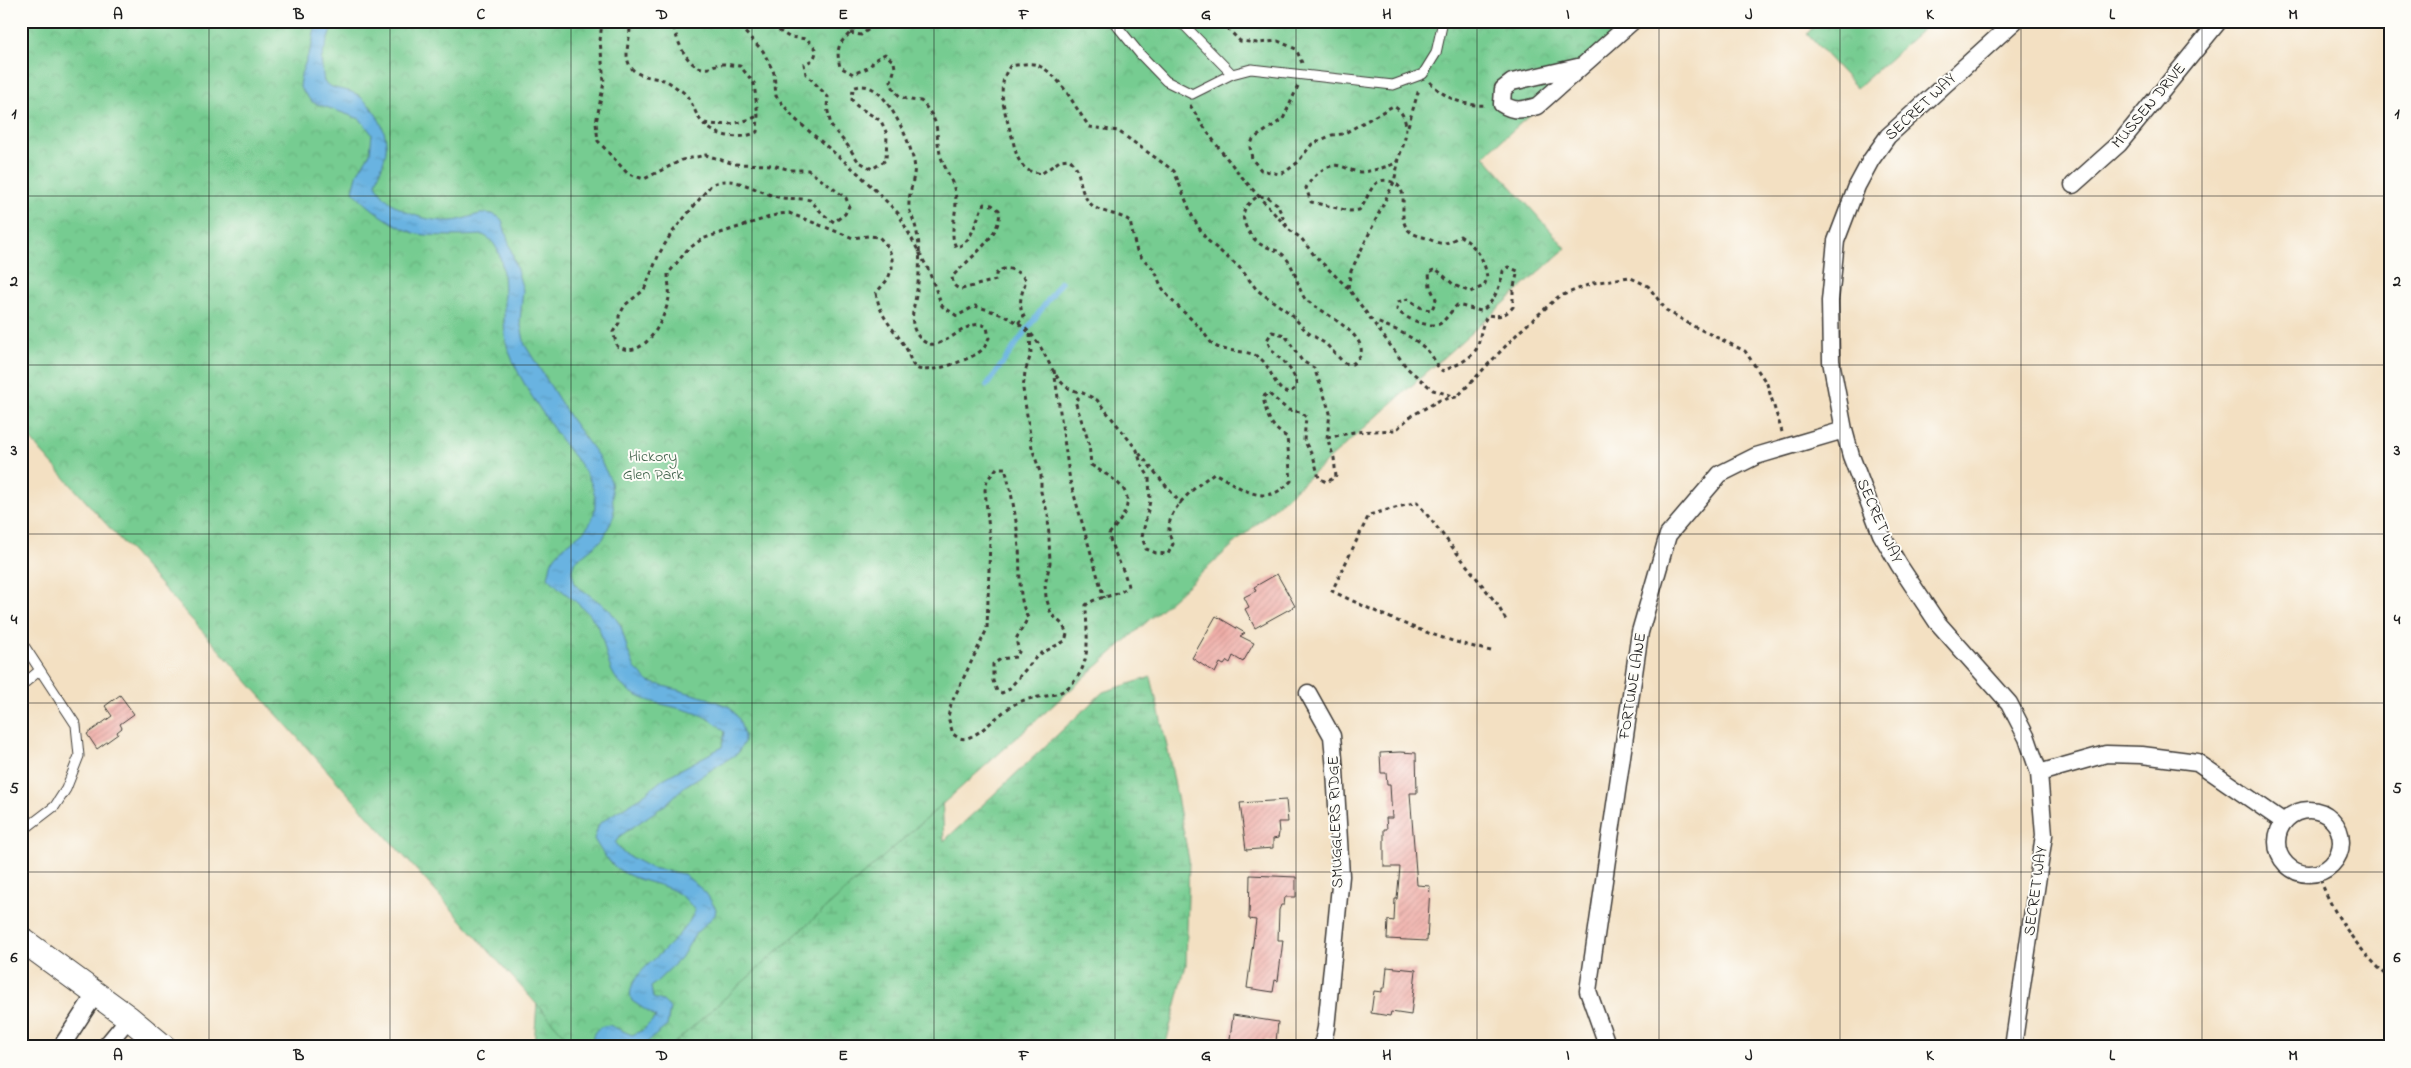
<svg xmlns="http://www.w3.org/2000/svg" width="2411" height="1068" font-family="'Indie Flower',sans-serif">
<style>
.wetland{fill:url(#wetland-marsh);stroke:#497456}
.park{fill:url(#park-crowns);stroke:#497456}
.water{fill:url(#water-ripples);stroke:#42687e}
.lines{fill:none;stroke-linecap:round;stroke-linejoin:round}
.stream{stroke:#69b3e1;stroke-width:5.5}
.building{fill:url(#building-hatch)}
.lane-casing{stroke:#3c3935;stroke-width:11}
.street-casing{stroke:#3c3935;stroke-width:19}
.secondary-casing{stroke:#3c3935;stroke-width:26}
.path{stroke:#3c3935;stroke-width:3;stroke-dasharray:4 4;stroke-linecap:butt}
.lane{stroke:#fff;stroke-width:9}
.street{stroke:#fff;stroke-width:16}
.secondary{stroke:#fff;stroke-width:24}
.grid{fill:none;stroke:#1c1c1c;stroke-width:1;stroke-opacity:0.55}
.labels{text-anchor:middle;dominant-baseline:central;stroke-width:4;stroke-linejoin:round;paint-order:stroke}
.street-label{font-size:16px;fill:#1c1c1c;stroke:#fdfcf7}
.park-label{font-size:16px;fill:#40624b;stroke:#fdfcf7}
.neatline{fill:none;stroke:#1c1c1c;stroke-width:2}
.grid-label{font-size:16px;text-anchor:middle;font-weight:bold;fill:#1c1c1c}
</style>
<defs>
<pattern id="wetland-marsh" width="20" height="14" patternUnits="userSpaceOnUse" patternTransform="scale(1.25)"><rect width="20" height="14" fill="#76cc91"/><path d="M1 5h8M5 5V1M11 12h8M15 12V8" fill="none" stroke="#66af7c"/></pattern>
<pattern id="park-crowns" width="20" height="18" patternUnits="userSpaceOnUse" patternTransform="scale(1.25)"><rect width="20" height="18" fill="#76cc91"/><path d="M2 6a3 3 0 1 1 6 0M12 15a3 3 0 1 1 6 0" fill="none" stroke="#66af7c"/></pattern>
<pattern id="water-ripples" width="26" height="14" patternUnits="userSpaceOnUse" patternTransform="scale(1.25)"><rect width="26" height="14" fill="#69b3e1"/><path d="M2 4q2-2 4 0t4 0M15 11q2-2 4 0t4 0" fill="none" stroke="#5a99c0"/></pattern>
<pattern id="building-hatch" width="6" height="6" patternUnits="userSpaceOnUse" patternTransform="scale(1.25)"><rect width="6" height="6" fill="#efada7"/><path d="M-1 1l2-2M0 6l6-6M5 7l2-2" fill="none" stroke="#cc948f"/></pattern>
</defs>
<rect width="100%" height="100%" fill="#fdfcf7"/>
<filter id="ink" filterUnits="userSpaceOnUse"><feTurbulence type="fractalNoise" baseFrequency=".02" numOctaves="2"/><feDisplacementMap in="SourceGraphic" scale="10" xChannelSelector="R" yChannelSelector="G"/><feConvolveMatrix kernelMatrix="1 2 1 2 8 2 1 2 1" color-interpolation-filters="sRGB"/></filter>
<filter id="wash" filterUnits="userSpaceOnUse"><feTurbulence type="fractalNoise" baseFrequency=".0096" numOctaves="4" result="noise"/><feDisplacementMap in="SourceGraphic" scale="20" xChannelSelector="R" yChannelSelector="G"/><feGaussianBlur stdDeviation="1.12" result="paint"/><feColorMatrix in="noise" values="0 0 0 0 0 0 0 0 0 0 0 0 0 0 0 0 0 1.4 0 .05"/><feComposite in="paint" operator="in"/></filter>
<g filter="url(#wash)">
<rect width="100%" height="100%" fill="#f3e0c2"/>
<!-- wetland -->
<path class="wetland" d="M21,21L938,702L944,841L1103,692L1151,677L1169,755L1189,860L1186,965L1165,1047H534L544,895Z"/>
<!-- park -->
<path class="park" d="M21,21H1635L1484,156L1566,248L670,1047H575L21,429Z
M1820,21H1932L1857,88L1807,34Z"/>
<!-- water -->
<path class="water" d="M316,21H331V30L321,60L324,82C334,91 345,88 356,94C371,103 385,125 386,142C388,155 379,172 376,184C387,209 422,221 448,221C468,222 486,204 502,220L523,290L520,321L525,345L571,419L598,456L611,481L614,515L603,539L574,562L572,571L575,585L609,609L621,626L628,651L635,668L649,682L707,698L730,707L739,719L744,735V742L738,753L685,786L666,804L620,836L615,843L623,853L651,868L684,874L706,893L716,909L715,915L696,933L681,958L651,987L653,998L663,1001L670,1008L667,1026L641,1047H591C592,1034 595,1027 609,1025L632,1035L643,1030L656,1017L632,1001C623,981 655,960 666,948C676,938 690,923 695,911C674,879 649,888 621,871C609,864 601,851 594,839L599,824L613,814L641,797L663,779L722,747L725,732C699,702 655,712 625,688C606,673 607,649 599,629C589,607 563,595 548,577C550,572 550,564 553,559C569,535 596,536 595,500C594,477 574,458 562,441C542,412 520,382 508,349C497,319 516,249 483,235C468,236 427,237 414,233C392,225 368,208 353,191L358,172L370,153L372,134L360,119L312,102L300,88L301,74L312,45Z"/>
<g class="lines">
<!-- stream -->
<path class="stream" d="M987,385L1061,282"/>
</g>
<g id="blocks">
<!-- building -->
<path class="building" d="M1277,574L1295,606L1255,628L1245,609L1249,607L1244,597L1256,591L1254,587Z
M1216,616L1245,633L1240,636L1254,643L1243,662L1233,656L1230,663L1227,661L1224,665L1220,663L1215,673L1192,658Z
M120,695L134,714L120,724L122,728L117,732L118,734L97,749L87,734L112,716L105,706Z
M1400,752L1416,753L1417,793H1410L1417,885L1430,886L1427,941L1387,939L1388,920L1394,921L1395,899H1397L1400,867H1384V829H1387L1386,818H1392L1390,785H1387L1386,773H1381L1380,753Z
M1286,800L1288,822H1278L1279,833L1278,838L1273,839V848L1246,850L1240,803Z
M1250,875L1296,877V897H1285L1284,905H1281L1279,910L1278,940H1283L1278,981L1275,980L1273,992L1247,988L1256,920L1249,919Z
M1387,967L1416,970L1411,1015L1391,1012L1390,1016L1371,1013L1374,991L1382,992V988H1385Z
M1233,1015L1278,1022L1276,1042L1264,1040V1047H1229Z"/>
</g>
</g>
<g filter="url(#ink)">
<use href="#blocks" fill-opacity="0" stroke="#3c3935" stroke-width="1"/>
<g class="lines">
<!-- lane casing -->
<g class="lane-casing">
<path id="lane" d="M1113,21L1140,54L1166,81L1192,94L1232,74
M1173,21L1185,26L1232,74L1251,69L1393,85L1423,74L1436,53L1443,21
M21,641L76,725L79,756L66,789L55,806L21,832
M21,686L40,670"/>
</g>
<!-- street casing -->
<g class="street-casing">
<path id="street" d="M1582,66L1512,82L1503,89L1502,104C1514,112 1523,110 1537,106L1633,21
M2073,185L2119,144L2219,21
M1308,693L1332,736L1335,770L1341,876L1326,1028L1322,1047
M2039,773L2106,754L2142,755L2197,762L2284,822
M2277 842a32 32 0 1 1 64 0a32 32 0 1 1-64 0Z
M61,1047L96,993
M105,1047L129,1018
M1608,1047L1588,991L1640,632L1668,535L1720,474L1756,456L1844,430
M2013,1047L2044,835L2039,773L2027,738L2009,703L1937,622L1899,565L1881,534L1851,456L1844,430L1831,361L1830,301L1836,241L1857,186L1871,160L1888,136L2015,21"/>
</g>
<!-- secondary casing -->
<g class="secondary-casing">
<path id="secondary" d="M21,939L129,1018L164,1047"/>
</g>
<!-- path -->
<path class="path" d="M602,21L600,41L604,82L596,123L598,141L628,174L644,179L682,160L706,155L734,164L772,165L791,170H808L846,198L849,206L845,214L834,222L824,215L810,200C801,198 792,199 782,198C759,194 733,172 711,185L671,234L659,254L644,290L625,305L619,316V323L613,332L617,346C644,362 664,321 669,298C670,291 668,282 668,274L687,250L702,239L779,214L789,213L853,238L868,236L879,237L888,247L892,257V268L888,279L876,293C881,321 894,327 907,350C909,355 911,363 915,367C925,377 975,358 983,349C986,346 987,341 989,338L987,327C965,313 940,362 919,337C907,323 915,305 917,290C920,271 921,247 916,229C915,222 910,214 909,207C908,193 917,173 914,162C909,140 898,118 885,100C877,90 866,82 853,88L852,100L857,106L881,121L887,134L886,160L872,169L858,161L848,146L831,126L827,107L828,97L806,74L804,64C812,61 816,58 816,49L807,39L789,37L773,27L768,21
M629,21C633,36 622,52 630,66C636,77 653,77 664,80C670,82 675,87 680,90C692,97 693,111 701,121C714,137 739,141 757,132L758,116L754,83L740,66C733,66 722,62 716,65C711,66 713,67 709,68C686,72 676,37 672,21
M734,21L763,51L774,73L776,96L795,119L859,174L898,213L928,269L942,306L957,316L975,306C996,312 1015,318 1031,334C1045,348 1052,378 1068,388C1072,390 1079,392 1083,393
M859,21C847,42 833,38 840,67L853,74L870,67L874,60L885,54L894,62L895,68L891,81C895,98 905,100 921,101C944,127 933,130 941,157C946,172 956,185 956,201C956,216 949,234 956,247C973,244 976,217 984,204L992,205L999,210C1004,234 967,260 952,277C953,285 955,288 962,289L996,280V274C1006,263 1018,271 1026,280C1022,294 1017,303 1024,317L1019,322L1020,325
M1008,21H1021
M1223,21L1229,30L1240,41L1258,43L1278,41L1296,49L1302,63
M850,33L861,35L880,21
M1430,82C1444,98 1466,107 1487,105
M1298,86L1283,119L1253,139L1250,147L1252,159L1261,170L1279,174L1285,172L1297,163L1312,144L1332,135L1343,134L1393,106C1414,117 1405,145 1396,163C1386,167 1373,171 1362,172C1353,172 1348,168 1340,166C1327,162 1311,178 1306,188L1311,202L1350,211L1359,210C1367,202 1368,189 1378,182C1382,180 1385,180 1389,181C1413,187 1397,212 1406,227C1410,235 1421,236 1429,239C1443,246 1446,244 1460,236C1476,246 1485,259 1487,278L1484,286L1470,292L1454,285L1436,269L1429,272L1430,287L1436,299L1432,310L1423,309L1408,299L1398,302L1397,310C1404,318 1432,330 1441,323C1447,318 1452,310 1457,305L1481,311C1494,303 1501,285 1503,271L1508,267L1518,271L1513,290V307C1505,316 1499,317 1488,315C1481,325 1481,334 1478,345C1474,359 1454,366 1443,371C1437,368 1436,362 1432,356C1419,339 1396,329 1376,322
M1190,105C1217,150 1251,189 1287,227
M705,123C724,127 741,123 758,116
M1408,126L1419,89
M1348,288L1351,271L1394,182L1399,159
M1030,334L1031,354L1025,372L1023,389L1032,448L1041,475V492L1048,514L1050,563L1045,585L1046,597L1051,614L1063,625L1067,634L1065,641L1038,655L1008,690L1002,693L997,691L993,681V664L1001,659L1016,657L1019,652L1016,639L1028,618C1017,597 1021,572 1019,549C1017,522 1012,494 1005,468H997L987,480L985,490L990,540L987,629L951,704L948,717L953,734C957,737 961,740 967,738C984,733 999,712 1017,703C1043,691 1061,704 1080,673C1091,653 1086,627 1086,605C1099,595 1115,598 1128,587C1125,568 1112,553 1109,534C1142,498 1127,486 1091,465L1089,443L1075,401L1083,393L1097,400L1118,426L1137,450L1141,464L1149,477L1150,501L1142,537L1146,549L1156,553L1168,554L1173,544C1171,540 1169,534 1169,529C1168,507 1198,485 1214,473C1241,487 1264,510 1291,481L1287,437C1270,427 1267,416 1263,397L1268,393L1288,410L1301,412L1306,417L1304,440L1314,459L1319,478L1326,482L1336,477L1334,458L1327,438L1330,413L1323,392L1314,368L1302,361L1285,335L1272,332L1267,340C1274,361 1292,360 1297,386C1280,407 1272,369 1263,361C1250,348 1234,354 1217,347C1210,344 1205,333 1199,327C1187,314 1173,304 1163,289C1159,283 1158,277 1155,271C1150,264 1141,259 1137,251C1134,242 1132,231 1130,221C1115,211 1096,215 1086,198C1078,186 1082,169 1069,159L1061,160L1041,174C1036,172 1030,172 1026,169C1014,158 1015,144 1010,130C1004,109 996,86 1010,66C1018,65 1030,62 1037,65C1063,76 1073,107 1090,127L1118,131L1174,171L1193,218L1206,239L1241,269L1257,290L1291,314L1307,332L1326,344L1344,363L1352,364C1385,342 1320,312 1305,299C1296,285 1296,266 1282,254C1276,249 1267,248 1260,244C1250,237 1238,219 1246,207C1249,203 1254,199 1258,196L1267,197L1277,204L1288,229L1301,238L1314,255L1348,288L1407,368L1433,390L1457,397
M1054,370L1070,481L1104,598
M1327,438L1354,432L1396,430L1411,416L1440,400L1457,397L1519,332L1558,297L1593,283L1629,277L1648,286L1666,310L1693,326L1745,351L1767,384L1782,432
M1139,453L1181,504
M1491,651C1432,638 1386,617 1332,591L1369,515L1417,502L1497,604L1507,622
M2318,872C2329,910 2360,953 2390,978"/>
<!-- lane -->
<use href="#lane" class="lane"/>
<!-- street -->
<use href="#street" class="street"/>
<!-- secondary -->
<use href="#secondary" class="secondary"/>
</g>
</g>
<!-- grid -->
<path class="grid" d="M209,21V1047M390,21V1047M571,21V1047M752,21V1047M934,21V1047M1115,21V1047M1296,21V1047M1477,21V1047M1659,21V1047M1840,21V1047M2021,21V1047M2202,21V1047M21,196H2390M21,365H2390M21,534H2390M21,703H2390M21,872H2390"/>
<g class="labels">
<!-- street labels -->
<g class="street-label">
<text transform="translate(2149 106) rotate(-50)">MUSSEN DRIVE</text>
<text transform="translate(1921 107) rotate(-43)">SECRET WAY</text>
<text transform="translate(1879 521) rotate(66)">SECRET WAY</text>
<text transform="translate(1633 686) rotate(-81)">FORTUNE LANE</text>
<text transform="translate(1336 822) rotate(-92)">SMUGGLERS RIDGE</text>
<text transform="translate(2036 891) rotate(-82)">SECRET WAY</text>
</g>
<!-- park labels -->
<g class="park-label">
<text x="653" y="457">Hickory<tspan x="653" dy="18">Glen Park</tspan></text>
</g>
</g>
<!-- margin -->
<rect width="2411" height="1068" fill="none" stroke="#fdfcf7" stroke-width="55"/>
<rect x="28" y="28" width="2356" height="1012" class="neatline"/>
<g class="grid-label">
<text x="118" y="19">A</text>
<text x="299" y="19">B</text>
<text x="481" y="19">C</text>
<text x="662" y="19">D</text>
<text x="843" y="19">E</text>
<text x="1024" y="19">F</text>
<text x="1206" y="19">G</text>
<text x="1387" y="19">H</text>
<text x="1568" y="19">I</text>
<text x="1749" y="19">J</text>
<text x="1930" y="19">K</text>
<text x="2112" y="19">L</text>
<text x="2293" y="19">M</text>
<text x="14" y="118">1</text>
<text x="2397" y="118">1</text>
<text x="14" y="286">2</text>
<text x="2397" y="286">2</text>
<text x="14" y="455">3</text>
<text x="2397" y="455">3</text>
<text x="14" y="624">4</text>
<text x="2397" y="624">4</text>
<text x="14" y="793">5</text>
<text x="2397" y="793">5</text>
<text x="14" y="962">6</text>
<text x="2397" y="962">6</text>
<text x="118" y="1060">A</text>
<text x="299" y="1060">B</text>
<text x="481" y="1060">C</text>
<text x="662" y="1060">D</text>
<text x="843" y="1060">E</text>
<text x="1024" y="1060">F</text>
<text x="1206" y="1060">G</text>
<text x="1387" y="1060">H</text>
<text x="1568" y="1060">I</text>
<text x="1749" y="1060">J</text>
<text x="1930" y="1060">K</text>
<text x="2112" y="1060">L</text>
<text x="2293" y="1060">M</text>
</g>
</svg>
